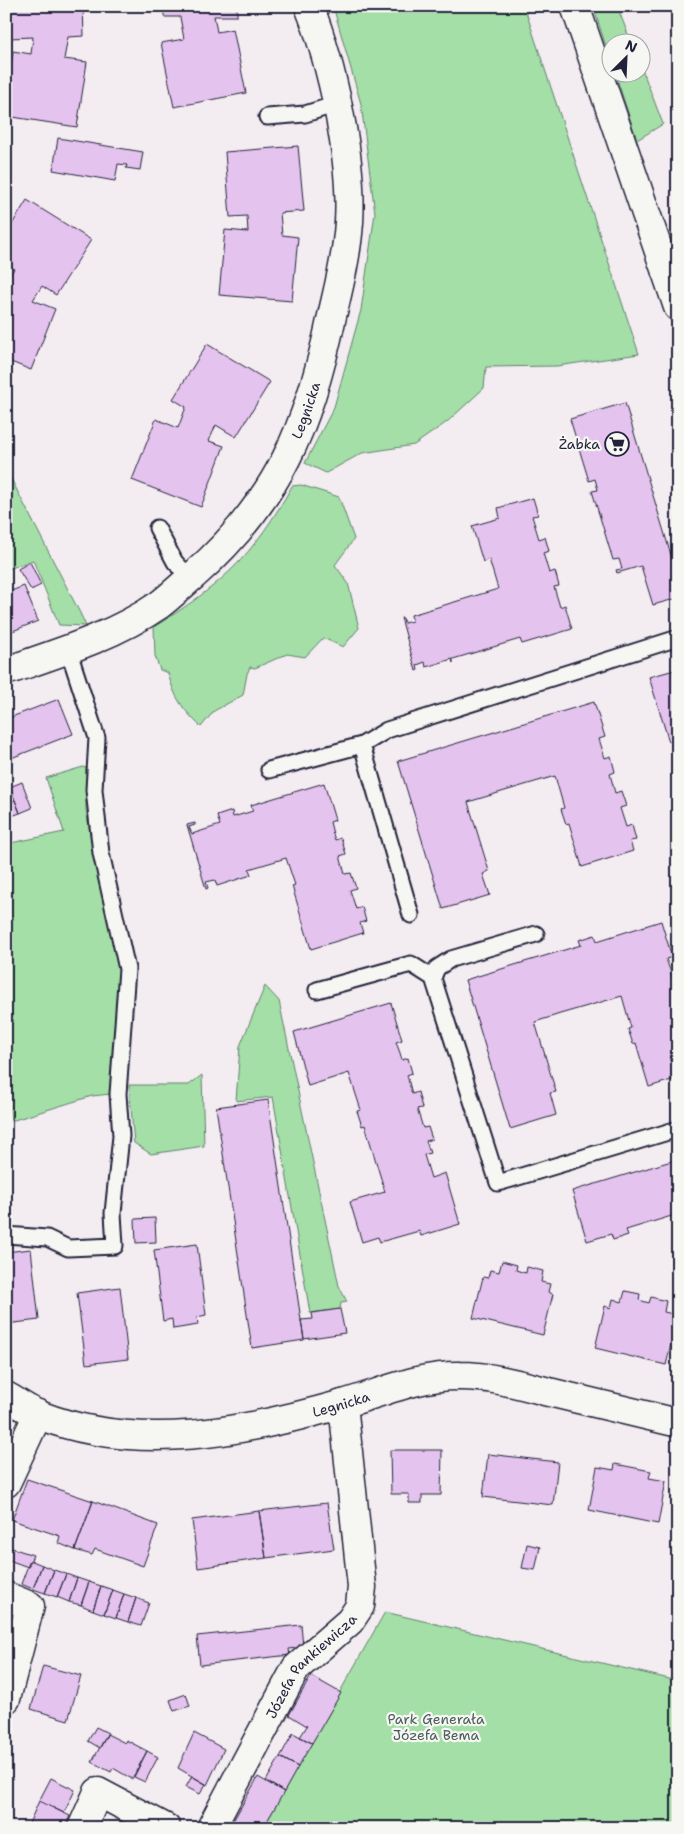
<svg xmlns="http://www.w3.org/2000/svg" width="684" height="1834" font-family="'Shantell Sans',sans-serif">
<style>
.green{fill:#a3dfa6;stroke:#628070}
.building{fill:#e5c3ef;stroke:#22223b}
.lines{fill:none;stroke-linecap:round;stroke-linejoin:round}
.lane-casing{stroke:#22223b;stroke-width:19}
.street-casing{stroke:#22223b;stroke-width:31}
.secondary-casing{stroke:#22223b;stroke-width:31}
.lane{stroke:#f6f6f2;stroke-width:15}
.street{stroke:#f6f6f2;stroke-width:28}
.secondary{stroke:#f6f6f2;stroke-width:28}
.labels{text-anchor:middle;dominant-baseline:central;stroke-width:4.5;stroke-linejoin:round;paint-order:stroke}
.street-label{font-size:14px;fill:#22223b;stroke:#f6f6f2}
.poi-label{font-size:14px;fill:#22223b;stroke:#f6f6f2;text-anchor:end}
.park-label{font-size:14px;fill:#495b5b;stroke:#f6f6f2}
</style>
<rect width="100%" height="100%" fill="#f3ecf1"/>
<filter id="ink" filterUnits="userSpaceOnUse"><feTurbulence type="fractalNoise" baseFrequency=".02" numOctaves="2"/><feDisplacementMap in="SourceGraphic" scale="10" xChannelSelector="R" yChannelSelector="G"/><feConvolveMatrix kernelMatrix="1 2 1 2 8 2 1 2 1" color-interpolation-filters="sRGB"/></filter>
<g filter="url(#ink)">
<!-- green -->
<path class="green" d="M333,6H524L639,354L557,366L486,367L484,388L447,422L414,445L362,453L326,473L305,463L334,407L361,310L375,213L361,104Z
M593,6H617L631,42H612L611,62Z
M642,69L663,124L637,140L615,73L642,72Z
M6,469L80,613L86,626L59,625L33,560L6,570Z
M301,485L339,497L354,539L335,565L348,583L359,628L343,647L323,638L305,657L287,654L255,668L250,667L247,674L243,695L214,711L201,727C182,708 175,699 168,673L160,670L155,656L154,627C181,610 208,592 231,570C255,547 276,515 292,486Z
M83,767L86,768V810L97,872L121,965L111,1094L92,1096L11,1121L6,1088V844L64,832L46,778Z
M265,986L279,1001L339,1286L347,1302L341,1303L340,1309L310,1313L273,1097L236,1101L240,1046Z
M202,1075L204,1146L151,1154L134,1143L129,1085H189Z
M385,1612L678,1681V1828H263Z"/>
<!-- building -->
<path class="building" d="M8,6H83L84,36L68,37L64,59L87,62L77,127L6,116V97L13,51L31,54L33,37L9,38Z
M164,6H237V16H214L217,32L233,29L246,93L174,107L161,43L184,39L180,17H164Z
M58,138L143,152L140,170L126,168L127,165L118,164L115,181L53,170Z
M298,146L304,211L280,213L282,235L298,237L292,301L219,295L225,230L248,232L247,216L230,217L225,152Z
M27,200L91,240L56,295L42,286L33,300L55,309L31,370L6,360V281L14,269L6,264V234Z
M207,344L270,382L236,437L216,425L209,441L224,446L201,507L132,480L156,419L178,428L186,407L173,399Z
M625,403L678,578V598L653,605L641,566L617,573L616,570L622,569L619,559L613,560L592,491L598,490L595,479L589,481L570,419Z
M533,498L538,515L532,516L539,539L545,537L549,551L543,553L549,573L555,571L559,586L554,587L560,607L565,605L572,629L522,644L520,639L453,659V663L452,659L426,667L425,662L417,665L418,670L416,671L401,618H403L404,623L412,621L411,615L498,589L489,559L483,562L472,526L500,518L498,508Z
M30,562L41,585L31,590L18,569Z
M24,586L38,621L10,632L6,623V593Z
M678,669V739L669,742L649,677Z
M59,699L73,734L6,760V719Z
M594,702L605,737L599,739L605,758L611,756L615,772L610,774L615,793L621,791L626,806L620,808L626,827L632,825L636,840L630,841L633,851L582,867L569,823L566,824L561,809L564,808L555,776L468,802L489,871L483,874L490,895L443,909L398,761Z
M22,782L32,808L20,813L10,787Z
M324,783L335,820L330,822L333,834L335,840L341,838L346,854L340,856L345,874L351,873L356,888L350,890L356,909L362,907L366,921L360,923L363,933L311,949L292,886L295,885L286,858L249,869L251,875L217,886L215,880L206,882L208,888L206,889L187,825L195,823V825L189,827L192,834L220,825L217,816L232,811L233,817L253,811L251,805Z
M15,800L20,813L6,818V803Z
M661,921L672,957L666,959L671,973L672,978L678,976V1078L649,1087L636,1043L633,1044L628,1029L631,1028L622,996L560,1014L535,1022L556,1092L550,1093L556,1115L510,1129L465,980L581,945L579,940L595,935L597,941Z
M391,1003L402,1040L396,1042L400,1053L402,1060L408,1058L412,1073L407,1075L412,1094L418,1092L422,1108L417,1109L423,1128L428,1127L432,1139L426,1141L430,1153L424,1155L431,1178L445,1173L460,1224L421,1236L419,1231L380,1242L378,1237L362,1242L350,1202L385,1192L365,1125L362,1126L357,1111L361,1110L349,1073L308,1086L294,1032Z
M268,1100L304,1340L252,1348L216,1107Z
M678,1159V1214L626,1230L628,1235L613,1240L611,1234L587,1241L572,1191Z
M155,1218L156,1242L136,1243L135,1219Z
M197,1244L206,1315L197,1317L198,1325L173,1329L172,1319L163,1321L154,1250Z
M31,1249L39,1320L6,1324V1252Z
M502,1261L517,1265L516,1270L522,1272L526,1273L527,1267L543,1271L541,1282L550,1284L548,1292L553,1294L543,1335L473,1318L483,1277L488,1278L490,1270L499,1272Z
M120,1287L128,1359L86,1364L77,1293Z
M625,1291L640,1294L639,1300L649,1303L651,1297L666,1301L664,1312L673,1314L671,1322L676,1324L666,1365L595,1348L605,1306L611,1308L613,1299L622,1302Z
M340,1309L345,1333L304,1339L301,1320L313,1319L312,1313Z
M390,1450H442L441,1495H422V1503H409V1494H391Z
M488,1454L558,1462L553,1505L483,1497Z
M615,1464L651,1471L649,1478L666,1481L658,1524L589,1510L597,1467L614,1470Z
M27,1479L93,1501L75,1550L58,1543L60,1536L12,1520Z
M93,1501L158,1525L143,1566L95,1549L92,1555L75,1550Z
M327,1503L334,1549L266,1558L259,1511Z
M259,1511L266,1558L198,1568L192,1520Z
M527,1544L540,1547L535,1570L522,1568Z
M6,1546L33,1555L28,1567L6,1559Z
M30,1560L42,1565L33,1589L21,1584Z
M42,1565L54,1570L45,1593L33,1589Z
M54,1570L66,1574L57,1597L45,1593Z
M66,1574L77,1578L69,1602L57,1597Z
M77,1578L89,1582L81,1605L69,1602Z
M89,1582L101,1586L93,1610L81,1605Z
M101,1586L113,1590L104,1614L93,1610Z
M113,1590L124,1594L116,1618L104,1614Z
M124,1594L136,1598L128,1622L116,1618Z
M136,1598L149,1603L141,1626L128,1622Z
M301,1625L303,1647L289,1649L290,1655L200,1665L197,1636Z
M43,1666L81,1676L68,1720L31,1709Z
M311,1676L341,1693L312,1743L300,1737L307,1726L289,1715Z
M186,1694L190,1706L174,1711L170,1700Z
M96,1727L108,1733L100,1748L88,1741Z
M194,1733L224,1749L207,1785L178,1768Z
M293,1733L312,1743L298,1767L280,1757Z
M107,1734L125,1743L126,1740L147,1751L132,1779L113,1768L111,1772L92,1762Z
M147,1751L158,1757L145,1782L134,1777Z
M280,1757L298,1767L284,1792L266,1781Z
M192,1776L206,1784L200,1794L186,1787Z
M258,1777L284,1792L263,1828H229Z
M51,1778L75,1790L64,1813L39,1801Z
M39,1801L70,1816L64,1828H27Z"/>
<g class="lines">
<!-- lane casing -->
<g class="lane-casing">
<path id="lane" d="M267,117L305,114L337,104
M157,528L175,562L190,578
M362,745L411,915
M269,770L362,745L387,730L678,638
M433,978L498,1183L678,1129
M317,990L411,964L433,978L437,968L451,959L536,934
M6,1235L47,1238L68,1248L115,1246L113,1213L121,1136L118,1094L127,969L101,853L94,790L97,738L68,649"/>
</g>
<!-- street casing -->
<g class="street-casing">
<g id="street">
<path id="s1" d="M6,671C58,653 114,636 159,605C171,596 182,585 194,575C279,500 309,425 332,316C339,286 347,254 349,222C353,160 332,64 309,6"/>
<path id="s2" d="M6,1396C17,1402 28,1410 39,1415C138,1454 244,1432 343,1404C381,1393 420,1375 460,1376C492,1376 522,1385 553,1393C595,1403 636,1413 678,1423"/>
<path d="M6,1483L38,1414"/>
<path d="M6,1596L30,1606L6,1699"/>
<path d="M82,1828L98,1792L166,1828"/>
<path id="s3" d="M211,1828L296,1668L350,1621L360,1606L362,1587L343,1404"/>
</g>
</g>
<!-- secondary casing -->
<g class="secondary-casing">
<path id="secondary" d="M575,6L678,307"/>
</g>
<!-- lane -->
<use href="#lane" class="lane"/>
<!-- street -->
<use href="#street" class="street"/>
<!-- secondary -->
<use href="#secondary" class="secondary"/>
</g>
</g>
<!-- icons -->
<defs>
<g id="supermarket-ring" transform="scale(1.25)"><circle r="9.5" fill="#f6f6f2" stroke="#22223b" stroke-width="1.5"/><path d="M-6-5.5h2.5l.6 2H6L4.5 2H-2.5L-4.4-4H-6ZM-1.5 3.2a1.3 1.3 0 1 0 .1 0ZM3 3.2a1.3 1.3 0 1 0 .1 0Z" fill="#22223b"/></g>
</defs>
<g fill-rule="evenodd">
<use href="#supermarket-ring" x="617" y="444"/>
</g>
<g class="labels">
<!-- street labels -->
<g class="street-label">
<text stroke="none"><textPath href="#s1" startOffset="415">Legnicka</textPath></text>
<text stroke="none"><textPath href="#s2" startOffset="346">Legnicka</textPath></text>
<text stroke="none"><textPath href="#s3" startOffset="192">Józefa Pankiewicza</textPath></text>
</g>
<!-- poi labels -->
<g class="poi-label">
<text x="600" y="444">Żabka</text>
</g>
<!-- park labels -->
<g class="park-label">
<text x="436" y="1719">Park Generała<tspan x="436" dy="16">Józefa Bema</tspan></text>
</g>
</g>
<!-- margin -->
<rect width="684" height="1834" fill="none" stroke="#f6f6f2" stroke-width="25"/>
<rect x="12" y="12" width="659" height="1809" fill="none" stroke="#22223b" stroke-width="2" filter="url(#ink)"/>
<!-- north arrow -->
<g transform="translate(626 58) rotate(24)"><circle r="24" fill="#f6f6f2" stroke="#a1a1a9"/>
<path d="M0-4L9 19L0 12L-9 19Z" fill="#22223b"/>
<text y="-8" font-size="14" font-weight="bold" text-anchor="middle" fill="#22223b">N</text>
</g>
</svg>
